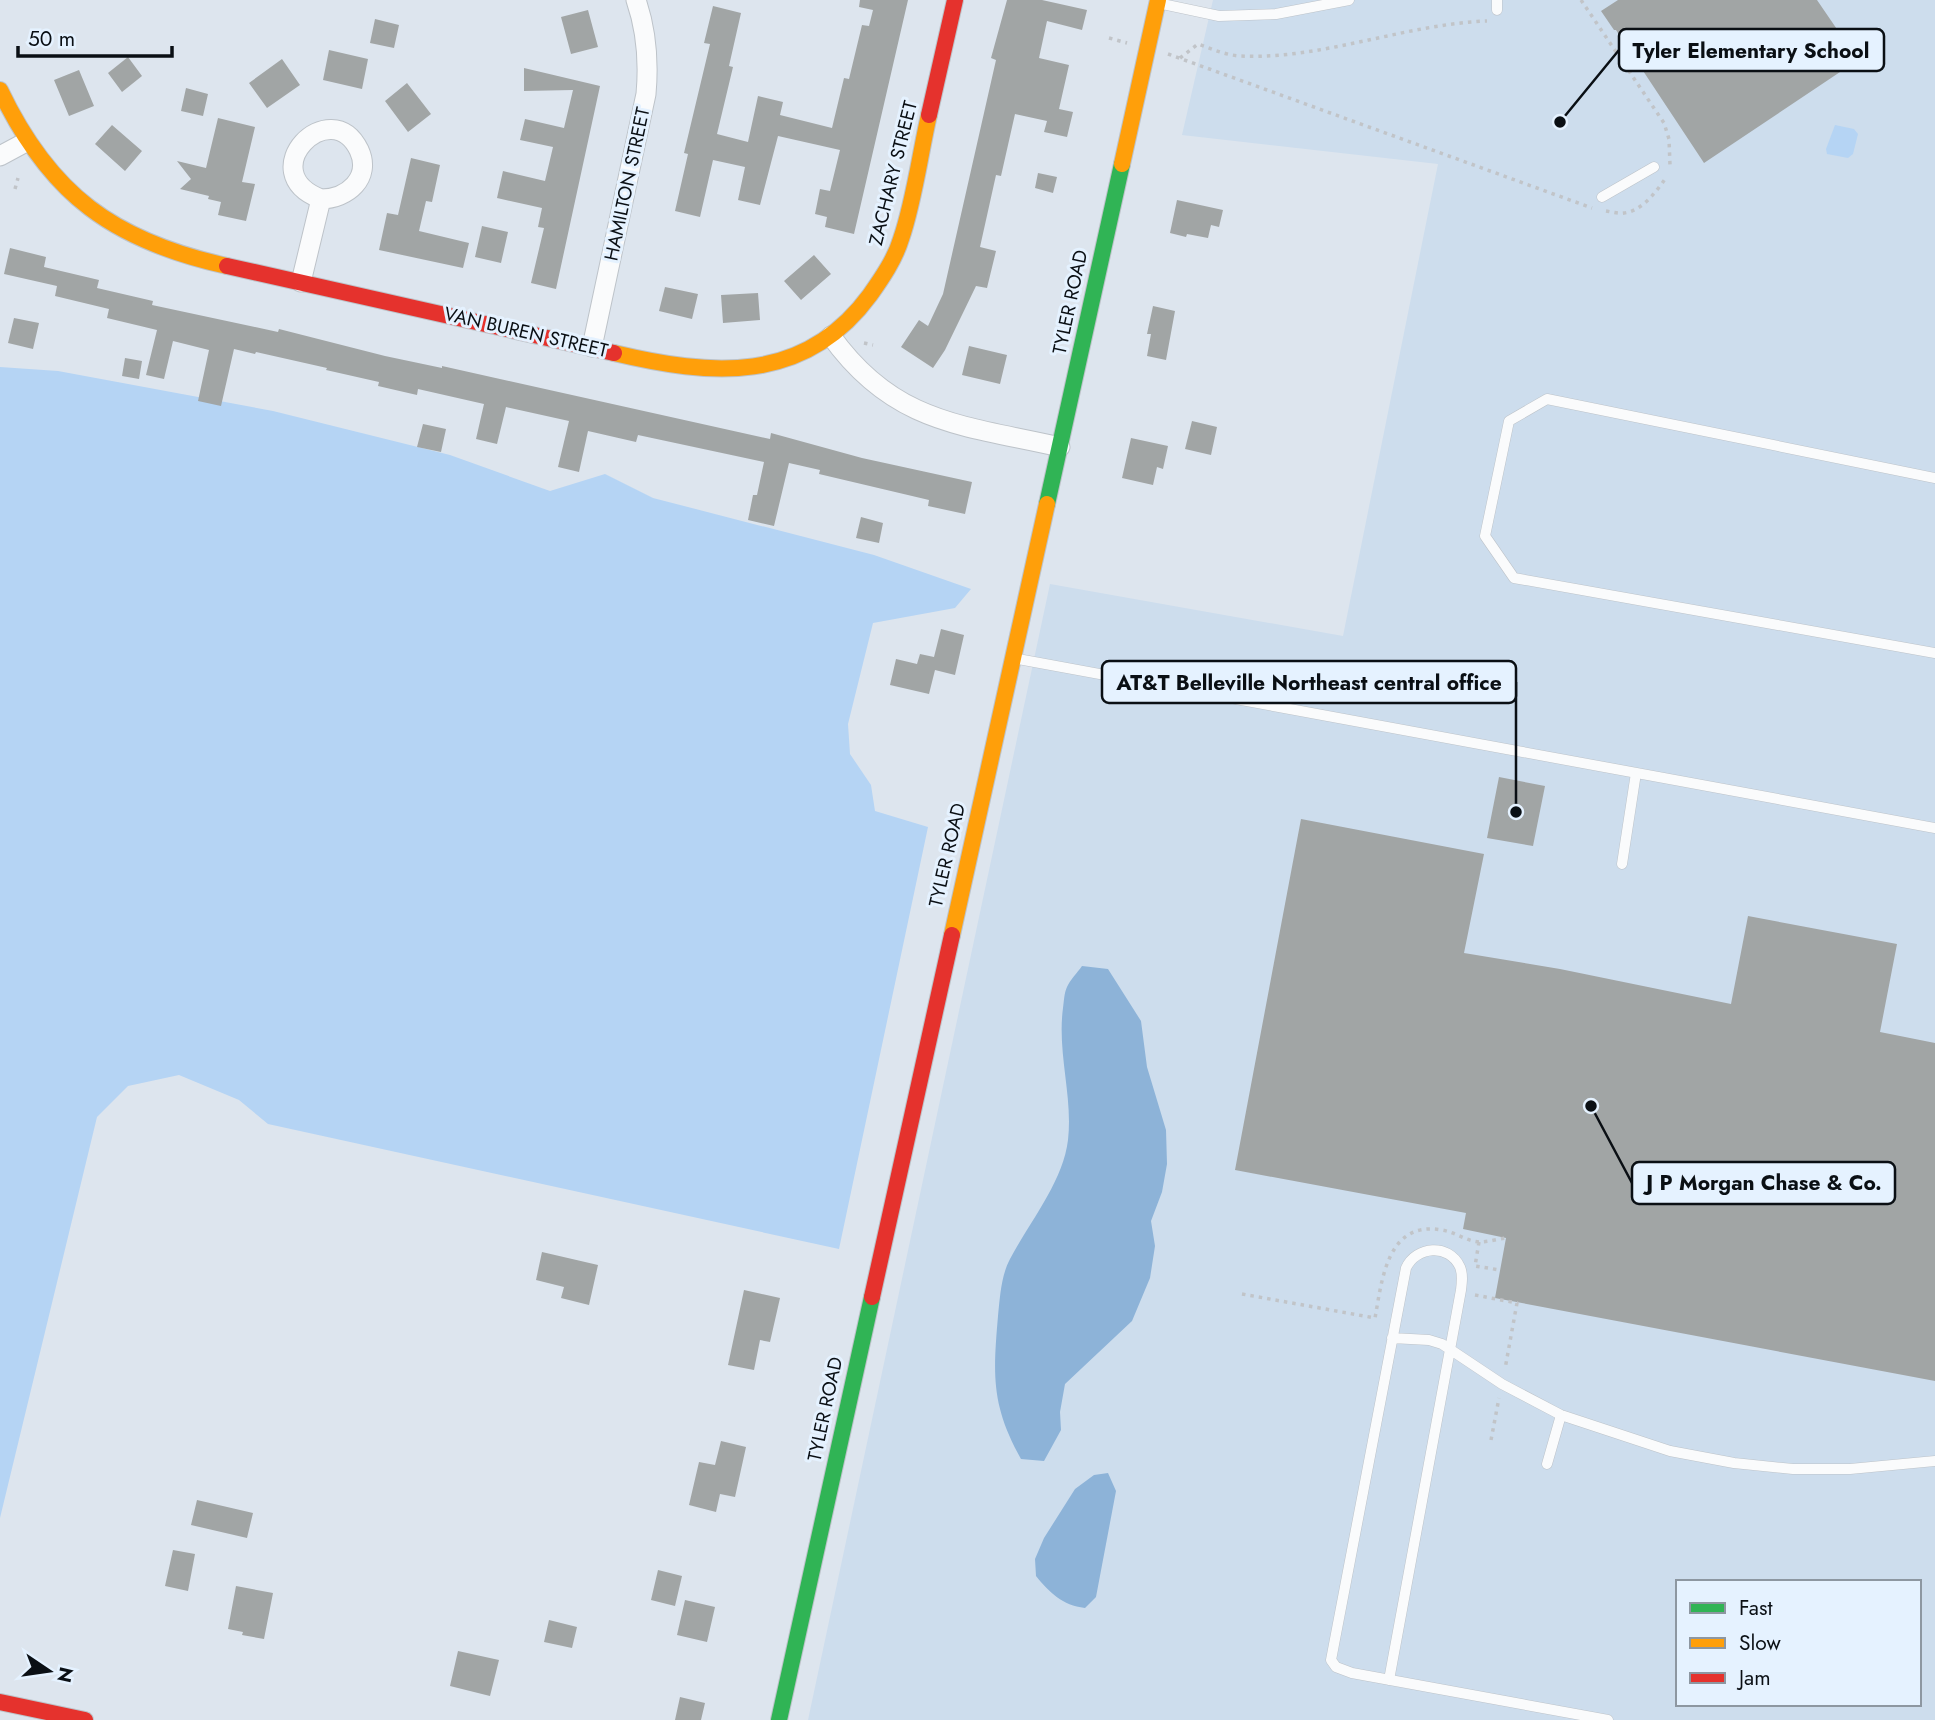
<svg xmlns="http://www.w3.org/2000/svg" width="1935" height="1720" font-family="Jost,sans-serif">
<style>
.built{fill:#cddded;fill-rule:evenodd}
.green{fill:#b5d4f4}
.water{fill:#8db3d8}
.building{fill:#a1a5a5}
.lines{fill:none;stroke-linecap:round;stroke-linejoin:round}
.lane-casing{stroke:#bdc3c9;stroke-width:11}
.street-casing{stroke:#bdc3c9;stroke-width:21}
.fast-casing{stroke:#bdc3c9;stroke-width:18}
.slow-casing{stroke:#bdc3c9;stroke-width:18}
.jam-casing{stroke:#bdc3c9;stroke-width:18}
.path{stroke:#c1c4c8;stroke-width:3.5;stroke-dasharray:3.5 5;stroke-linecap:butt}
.lane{stroke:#fafbfc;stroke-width:10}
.street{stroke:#fafbfc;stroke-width:19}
.fast{stroke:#30b455;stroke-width:16}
.slow{stroke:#ff9f0a;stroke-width:16}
.jam{stroke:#e5322d;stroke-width:16}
.labels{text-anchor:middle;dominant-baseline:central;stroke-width:6;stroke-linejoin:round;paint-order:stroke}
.street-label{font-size:19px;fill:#0a0f14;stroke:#e5f2ff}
.leader{fill:none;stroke:#0a0f14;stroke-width:2.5}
.callout-dot{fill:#0a0f14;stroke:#e5f2ff;stroke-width:2.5}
.callout{fill:#e5f2ff;stroke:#0a0f14;stroke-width:2.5}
.callout-label{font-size:21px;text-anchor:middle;font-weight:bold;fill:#0a0f14}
</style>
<rect width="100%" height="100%" fill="#dde5ee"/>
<!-- built -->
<path class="built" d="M1213,0H1935V1720H808L1050,584L1343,636L1438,164L1182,135ZM1678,1582H1919V1704H1678Z"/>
<!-- green -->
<path class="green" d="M1835,125L1854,129L1858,134L1853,154L1848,158L1827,154L1826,149Z
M0,367L58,371L273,411L450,455L550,491L605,474L653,498L874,555L971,589L955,608L873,623L848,724L850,754L871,785L875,811L928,827L839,1249L268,1124L239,1100L179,1075L128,1086L97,1117L0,1518Z"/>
<!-- water -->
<path class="water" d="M1082,966L1108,969L1141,1021L1147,1067L1166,1130L1167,1164L1162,1192L1151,1221L1155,1246L1150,1278L1132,1321L1065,1384L1060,1412L1061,1430L1044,1461L1021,1459C991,1405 993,1375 998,1316C1000,1297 1001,1276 1010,1259C1029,1223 1063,1182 1068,1140C1073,1096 1057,1053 1063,1008C1064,1002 1064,993 1067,987C1070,980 1077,973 1082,966Z
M1108,1473L1116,1491L1096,1597L1085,1608C1062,1605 1050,1593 1036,1576L1035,1559L1044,1538L1075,1489L1094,1475Z"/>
<!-- building -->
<path class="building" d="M860,0H908L854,234L825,227L827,217L815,214L820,189L830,191L840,150L778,136L760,205L738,200L745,167L713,160L700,217L675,211L688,154L684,153L710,44L704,43L713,6L741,13L729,66L733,67L717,134L748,142L758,96L783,102L780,115L832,128L844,78L849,79L862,25L869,26L873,10L859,7Z
M1007,0H1042L1087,10L1082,30L1047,21L1039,58L1069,65L1059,109L1073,112L1067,137L1044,132L1047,121L1015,114L1001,176L996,175L980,247L996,251L987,288L976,286L945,350L933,368L901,347L919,320L928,326L943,294L996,60L991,58Z
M1618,0H1817L1858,60L1704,163L1616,30H1614L1601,11Z
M588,10L598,47L571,54L561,17Z
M375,19L399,25L394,48L370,43Z
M329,50L368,59L362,89L323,80Z
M128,57L142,76L122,92L108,73Z
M282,59L300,85L267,108L249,83Z
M524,68L600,86L556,289L531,283L544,228L538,227L542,208L497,198L503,171L545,181L553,147L520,140L525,119L564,128L573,90L524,91Z
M79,70L94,106L69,116L54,80Z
M407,83L431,114L408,132L385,101Z
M186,88L208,94L203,116L181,111Z
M218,118L255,127L242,182L255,184L246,221L218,215L221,202L208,199L209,196L180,189L191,179L177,161L206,168Z
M112,125L142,151L125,171L95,144Z
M411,158L440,165L432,202L426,201L419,231L469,243L463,268L379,250L387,213L398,215Z
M1038,173L1057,177L1053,193L1035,188Z
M1177,200L1223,210L1219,227L1211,225L1208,238L1187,234L1186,237L1170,233Z
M482,226L508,232L501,263L475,257Z
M10,248L46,257L44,267L99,280L97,288L153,301L152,305L278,332L279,329L385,356L442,368V366L770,439L771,433L862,458L972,482L965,514L928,506L929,500L819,474L820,470L789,463L774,526L748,520L753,495H757L764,462L638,435L636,442L588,431L579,472L558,467L569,421L506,407L497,444L476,439L484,404L418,389L417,395L378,386L379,382L326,370L327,368L256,352L255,354L234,349L221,406L198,401L209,350L173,341L164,379L146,375L157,330L107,318L109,309L55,296L57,286L4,274Z
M814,255L831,274L801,300L784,281Z
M665,287L698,294L692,319L659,311Z
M758,293L760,320L723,323L721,295Z
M1153,306L1175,311L1166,360L1147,356L1151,334H1147Z
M14,318L39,323L33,349L8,343Z
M969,346L1007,355L1000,384L962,375Z
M125,358L142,361L139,379L122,376Z
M1192,421L1217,427L1211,455L1185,449Z
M423,424L446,429L441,452L417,447Z
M1131,438L1168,446L1163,469L1157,467L1153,485L1122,478Z
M861,517L883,523L879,543L856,538Z
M941,629L964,635L955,675L935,670L929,694L890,685L896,659L917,664L920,654L934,657Z
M1499,777L1545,786L1533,846L1487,838Z
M1301,819L1484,854L1464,953L1560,969L1731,1004L1748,916L1897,944L1880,1032L1935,1043V1381L1495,1298L1506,1238L1463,1229L1466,1213L1235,1170Z
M542,1252L598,1265L589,1305L561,1298L564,1287L536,1280Z
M744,1290L780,1298L770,1342L760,1340L754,1370L728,1365Z
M721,1441L746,1447L735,1497L720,1494L716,1512L689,1505L699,1462L715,1465Z
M197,1500L253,1513L247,1538L191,1525Z
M173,1550L195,1554L188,1591L165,1586Z
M658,1570L682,1576L675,1606L651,1600Z
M236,1586L273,1593L264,1639L242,1635L243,1632L228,1629Z
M685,1600L715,1607L707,1642L677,1635Z
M549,1620L577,1627L572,1648L544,1642Z
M458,1651L499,1660L490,1696L450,1686Z
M680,1697L705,1703L701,1720H675Z"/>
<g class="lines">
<!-- lane casing -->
<g class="lane-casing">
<path id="lane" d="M1158,3L1219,16L1276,14L1349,0
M1497,10V0
M1602,197L1654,167
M1935,478L1547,399L1509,421L1485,536L1514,578L1935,653
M1013,658L1935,828
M1622,864L1636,773
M1392,1338L1429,1340L1442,1344L1502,1384L1561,1415L1670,1451L1734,1463L1793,1469H1850L1935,1461
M1547,1464L1561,1415
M1389,1680L1461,1290C1462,1282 1463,1274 1460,1267C1449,1243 1416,1246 1406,1268L1331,1660L1336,1667L1352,1673L1608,1720"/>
</g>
<!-- street casing -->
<g class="street-casing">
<path id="street" d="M0,156L26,142
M301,282L321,199C347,199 372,178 359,150C331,92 251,172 321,199
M831,336C894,424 963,425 1060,447
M592,347L646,94C649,61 647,32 636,0"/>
</g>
<!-- fast casing -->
<g class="fast-casing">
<path id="fast" d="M1047,504L1122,164
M779,1720L872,1297"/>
</g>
<!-- slow casing -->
<g class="slow-casing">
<path id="slow" d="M0,90C50,195 114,241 227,266
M1122,164L1158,0
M614,353C711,376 804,385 870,295C882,278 895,259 901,239C914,202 920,154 929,115
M952,935L1047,504"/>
</g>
<!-- jam casing -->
<g class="jam-casing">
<path id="jam" d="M929,115L955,0
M227,266L614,353
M872,1297L952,935
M0,1702L85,1720"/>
</g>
<!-- path -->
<path class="path" d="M1581,0L1664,123L1669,139L1670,165
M1109,38L1127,43
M1168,54L1592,208
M1180,58L1198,44C1212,49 1225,55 1240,56C1322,60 1405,24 1487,21
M15,189L18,178
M1606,211C1612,212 1619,214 1624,213C1642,211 1656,192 1665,179
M864,343L873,345
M1479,1242L1475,1266L1500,1270
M1242,1294L1375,1318C1382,1280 1387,1220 1442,1230C1455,1232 1466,1241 1479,1242C1488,1242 1498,1239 1506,1238
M1475,1295L1517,1303L1505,1369
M1491,1440L1499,1398"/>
<!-- lane -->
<use href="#lane" class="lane"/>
<!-- street -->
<use href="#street" class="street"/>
<!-- fast -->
<use href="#fast" class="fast"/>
<!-- slow -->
<use href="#slow" class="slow"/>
<!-- jam -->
<use href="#jam" class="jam"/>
</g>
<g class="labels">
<!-- street labels -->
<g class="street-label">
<text transform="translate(893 173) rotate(-76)">ZACHARY STREET</text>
<text transform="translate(627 184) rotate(-78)">HAMILTON STREET</text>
<text transform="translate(1070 302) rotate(-78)">TYLER ROAD</text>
<text transform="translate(526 332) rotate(13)">VAN BUREN STREET</text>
<text transform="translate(947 855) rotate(-77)">TYLER ROAD</text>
<text transform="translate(825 1409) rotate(-78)">TYLER ROAD</text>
</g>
</g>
<!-- callouts -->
<path class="leader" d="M1560 122L1619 50M1516 812L1516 682M1591 1106L1632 1183"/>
<g class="callout-dot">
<circle cx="1560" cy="122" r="7"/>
<circle cx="1516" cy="812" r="7"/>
<circle cx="1591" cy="1106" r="7"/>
</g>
<g class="callout">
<rect x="1619" y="29" width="265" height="42" rx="7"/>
<rect x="1102" y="661" width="414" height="42" rx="7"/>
<rect x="1632" y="1162" width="263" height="42" rx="7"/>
</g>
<g class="callout-label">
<text x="1751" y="58">Tyler Elementary School</text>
<text x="1309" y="690">AT&amp;T Belleville Northeast central office</text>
<text x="1764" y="1190">J P Morgan Chase &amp; Co.</text>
</g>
<!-- legend -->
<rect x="1676" y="1580" width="245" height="126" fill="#e5f2ff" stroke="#8d97a1" stroke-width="2"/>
<rect x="1690" y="1603" width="35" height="10" fill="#30b455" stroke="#8d97a1" stroke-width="2"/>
<text x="1739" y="1615" font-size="21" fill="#0a0f14">Fast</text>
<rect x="1690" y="1638" width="35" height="10" fill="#ff9f0a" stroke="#8d97a1" stroke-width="2"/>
<text x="1739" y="1650" font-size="21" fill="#0a0f14">Slow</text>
<rect x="1690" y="1673" width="35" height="10" fill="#e5322d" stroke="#8d97a1" stroke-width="2"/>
<text x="1739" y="1685" font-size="21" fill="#0a0f14">Jam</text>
<!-- north arrow -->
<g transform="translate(49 1671) rotate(103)" stroke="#e5f2ff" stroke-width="5" paint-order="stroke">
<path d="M0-5L12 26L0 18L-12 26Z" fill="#0a0f14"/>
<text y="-10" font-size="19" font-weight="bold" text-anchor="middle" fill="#0a0f14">N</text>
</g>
<!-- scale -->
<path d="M18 46v10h154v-10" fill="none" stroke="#0a0f14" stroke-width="3.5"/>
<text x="28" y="46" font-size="21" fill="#0a0f14" stroke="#e5f2ff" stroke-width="5" paint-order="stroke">50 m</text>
</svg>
